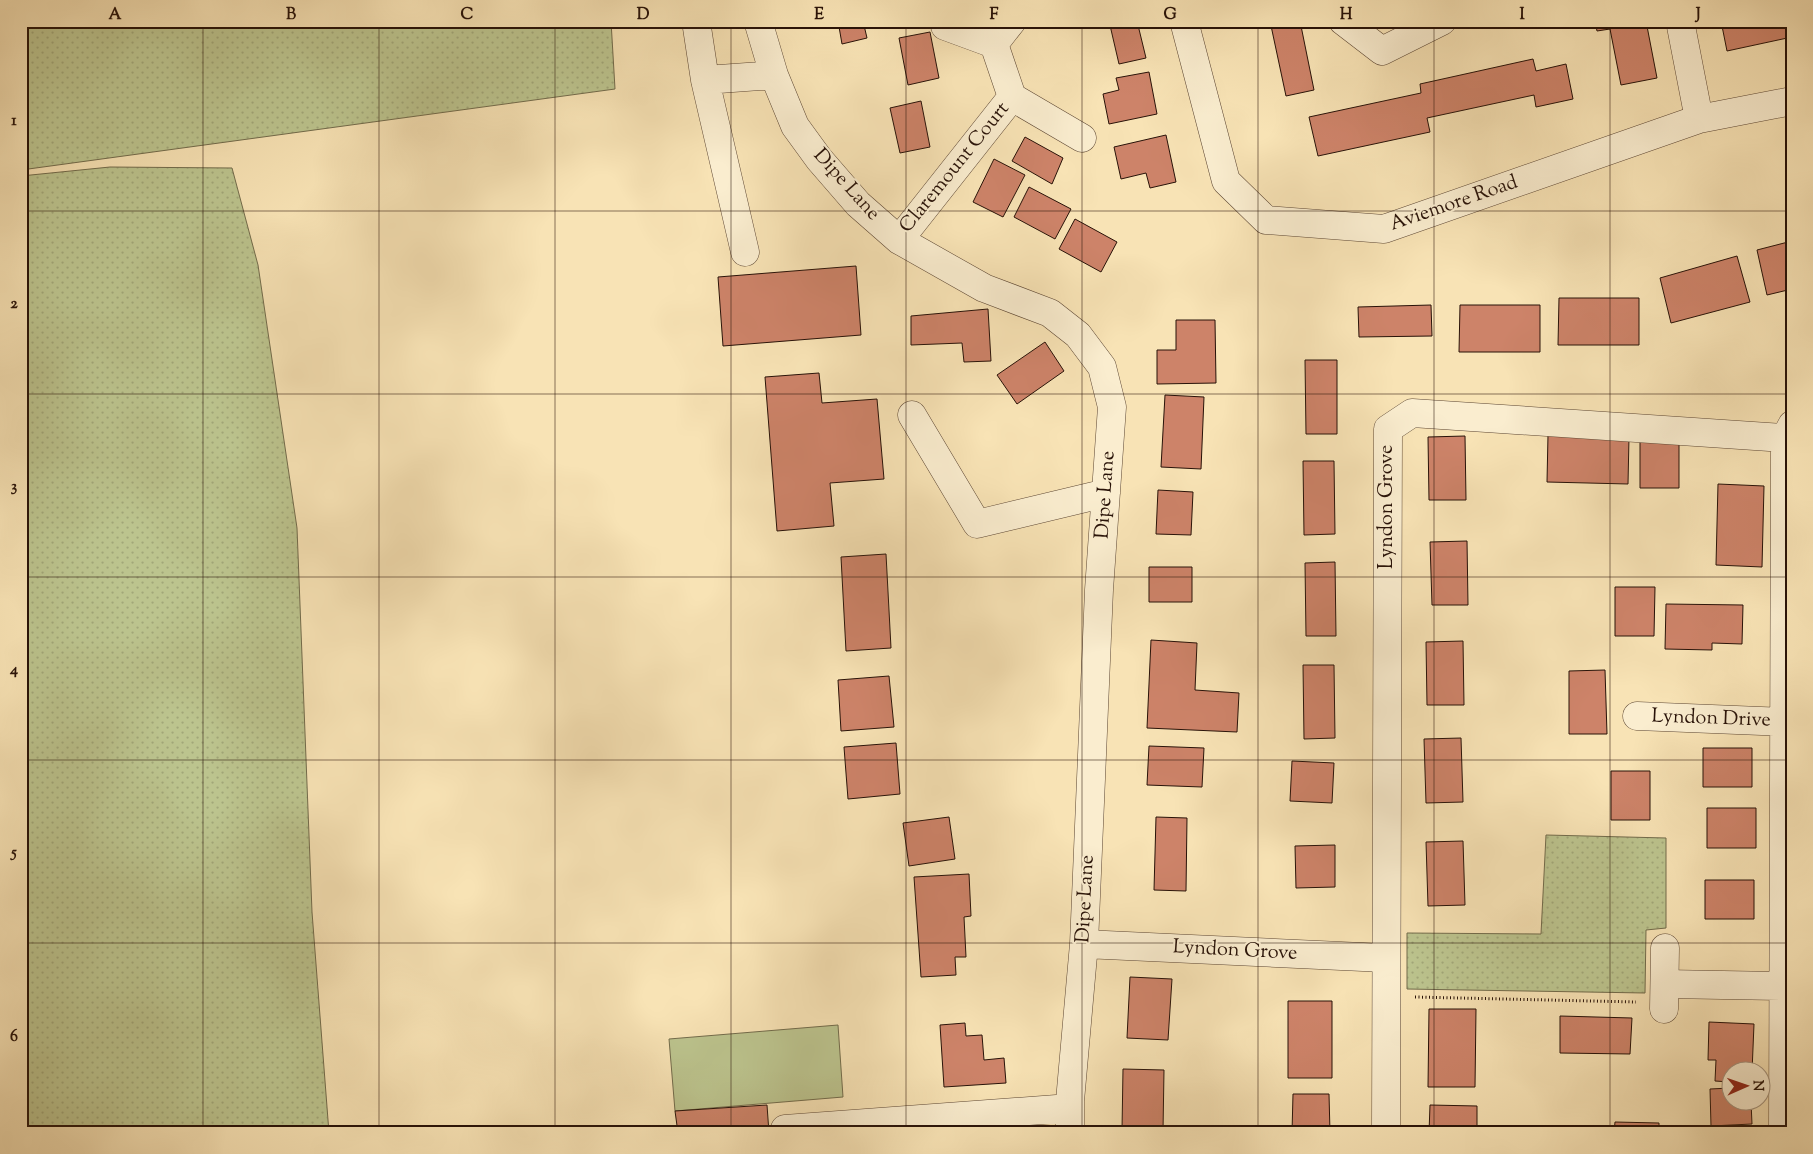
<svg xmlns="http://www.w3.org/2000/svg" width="1813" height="1154" font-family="'Sorts Mill Goudy',serif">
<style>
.grass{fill:url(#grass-dots);stroke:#726b4b}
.pitch{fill:#bcc48e;stroke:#726b4b}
.building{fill:#cd8369;stroke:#281208}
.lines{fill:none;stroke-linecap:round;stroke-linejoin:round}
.minor-casing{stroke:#5c4633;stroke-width:29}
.path{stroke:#281208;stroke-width:3;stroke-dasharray:1 2.5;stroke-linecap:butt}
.minor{stroke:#faedcf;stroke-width:28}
.grid{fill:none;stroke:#281208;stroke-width:1;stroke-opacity:0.55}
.labels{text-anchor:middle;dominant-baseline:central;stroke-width:4;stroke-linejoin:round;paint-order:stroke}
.street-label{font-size:20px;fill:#281208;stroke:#faedcf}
.neatline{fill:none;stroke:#281208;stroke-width:2}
.grid-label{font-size:16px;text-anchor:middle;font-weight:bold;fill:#281208}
</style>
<defs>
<pattern id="grass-dots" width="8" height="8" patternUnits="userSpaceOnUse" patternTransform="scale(1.25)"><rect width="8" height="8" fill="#bcc48e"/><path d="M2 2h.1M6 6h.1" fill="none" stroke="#a2a779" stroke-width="1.8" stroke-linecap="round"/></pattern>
</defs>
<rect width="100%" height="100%" fill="#f8e3b5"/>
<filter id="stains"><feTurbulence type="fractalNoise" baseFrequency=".004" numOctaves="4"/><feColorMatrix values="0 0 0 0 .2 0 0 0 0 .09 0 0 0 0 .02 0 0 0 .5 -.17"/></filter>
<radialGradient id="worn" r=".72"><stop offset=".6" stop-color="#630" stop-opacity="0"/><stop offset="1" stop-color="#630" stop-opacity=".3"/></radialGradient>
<!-- grass -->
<path class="grass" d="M21,21H611L615,89L21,170Z
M110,167L232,168L258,265L297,528L312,912L329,1133H21V176Z
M1546,835L1666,838V928L1646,930L1645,993L1407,989V933L1541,934Z"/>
<!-- pitch -->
<path class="pitch" d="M838,1025L843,1097L675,1111L669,1039Z"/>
<!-- building -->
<path class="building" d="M838,21H863L867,38L842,44Z
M1109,21H1137L1146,58L1119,64Z
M1270,21H1300L1314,90L1286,96Z
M1595,21H1646L1657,78L1621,85L1610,29L1597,31Z
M1721,21H1792V37L1727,51Z
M930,32L939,78L908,85L899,38Z
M1533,59L1536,71L1566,64L1573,99L1536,107L1534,95L1427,118L1430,132L1318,156L1309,117L1421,93L1420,84Z
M1149,72L1157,114L1109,124L1103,94L1119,90L1116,78Z
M921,101L930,147L900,153L890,108Z
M1166,135L1176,182L1150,188L1146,173L1121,179L1114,147Z
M1025,137L1063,158L1052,184L1012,161Z
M994,159L1025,175L1003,217L973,202Z
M1029,187L1071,209L1055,239L1014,217Z
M1075,219L1117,242L1101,272L1059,249Z
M1792,241V289L1767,295L1757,250Z
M1737,256L1750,302L1671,323L1660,278Z
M856,266L861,335L723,346L718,277Z
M1559,298H1639V345H1558Z
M1431,305L1432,336L1359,337L1358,307Z
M1460,305H1540V352H1459Z
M988,309L991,361L964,362L962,343L911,345V316Z
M1176,320H1215L1216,383L1157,384V350H1176Z
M1045,342L1064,371L1017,404L997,375Z
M1305,360H1337V434H1306Z
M819,373L822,403L877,399L884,479L830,483L834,526L777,531L765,377Z
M1165,395L1204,397L1201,469L1161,467Z
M1548,435L1629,437L1628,484L1547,482Z
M1465,436L1466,500H1429L1428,437Z
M1640,438H1679V488H1640Z
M1303,461H1334L1335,534L1304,535Z
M1718,484L1764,486L1762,567L1716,565Z
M1158,490L1193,492L1191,535L1156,534Z
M1467,541L1468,605H1432L1430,542Z
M886,554L891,648L846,651L841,557Z
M1335,562L1336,636H1306L1305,563Z
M1149,567H1192V602H1149Z
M1615,587H1655L1654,636H1615Z
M1666,604L1743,605L1742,644L1712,643V650L1665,649Z
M1151,640L1197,643L1195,690L1239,693L1237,732L1147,728Z
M1463,641L1464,705H1427L1426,642Z
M1303,665H1334L1335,738L1304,739Z
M1605,670L1607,734H1569V671Z
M889,676L894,727L841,731L838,680Z
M1461,738L1463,802L1426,803L1424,739Z
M896,743L900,794L848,799L844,747Z
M1149,746L1204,748L1202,787L1147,785Z
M1703,748H1752V787H1703Z
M1292,761L1334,763L1332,803L1290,801Z
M1611,771H1650V820H1611Z
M1707,808H1756V848H1707Z
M949,817L955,859L909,866L903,823Z
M1156,817L1187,818L1186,891L1154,890Z
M1463,841L1465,905L1428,906L1426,842Z
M1335,845V887L1296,888L1295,846Z
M969,874L971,916L964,917L966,957H955L956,975L921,977L914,877Z
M1705,880H1754V919H1705Z
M1130,977L1172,979L1168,1040L1127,1038Z
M1288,1001H1332V1078H1288Z
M1429,1009H1476L1475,1087H1428Z
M1560,1016L1632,1018L1630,1054L1560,1053Z
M1709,1022L1754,1024L1752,1072H1730V1082L1715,1081L1716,1060H1708Z
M965,1023L966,1036L982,1035L984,1060L1004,1058L1006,1083L944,1087L940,1025Z
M1123,1069L1164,1070L1163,1131L1122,1130Z
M1730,1088V1102H1751L1752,1124L1711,1126L1710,1089Z
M1293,1094H1329L1330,1133H1292Z
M767,1105L769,1133H678L675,1111Z
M1430,1105L1477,1106V1133H1429Z
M1615,1122L1659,1123V1133H1614Z
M1020,1129L1021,1133H986V1130Z
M1551,1130V1133H1507V1131Z"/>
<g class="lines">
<!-- minor casing -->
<g class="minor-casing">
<path id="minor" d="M696,21L705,80L745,252
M758,21L774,75L795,126L819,159L858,204L899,240L984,288L1050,313L1078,335L1102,367L1112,407L1099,590L1084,944L1070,1101V1133
M1184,21L1226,181L1266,220L1384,229L1699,119L1792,101
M1343,21L1382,51L1442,21
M1680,21L1699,119
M945,26L994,44L1012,21
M994,44L1012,97L1082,138
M705,80L774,75
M899,240L1012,97
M912,415L977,524L1106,493
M1637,716L1784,722
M1084,944L1385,958
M1665,984L1784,986
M1664,1009L1665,948
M785,1129L1070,1108
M1386,1133L1388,429L1412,413L1785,438
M1783,1133L1785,438L1792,425"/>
</g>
<!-- path -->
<path class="path" d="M1415,997L1636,1002"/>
<!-- minor -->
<use href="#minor" class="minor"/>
</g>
<!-- grid -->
<path class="grid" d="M203,21V1133M379,21V1133M555,21V1133M731,21V1133M906,21V1133M1082,21V1133M1258,21V1133M1434,21V1133M1610,21V1133M21,211H1792M21,394H1792M21,577H1792M21,760H1792M21,943H1792"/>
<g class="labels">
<!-- street labels -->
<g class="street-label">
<text transform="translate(955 168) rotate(-51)">Claremount Court</text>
<text transform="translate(846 185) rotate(48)">Dipe Lane</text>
<text transform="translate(1454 204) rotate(-19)">Aviemore Road</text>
<text transform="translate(1106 495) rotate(-86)">Dipe Lane</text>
<text transform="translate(1387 507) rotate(-90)">Lyndon Grove</text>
<text transform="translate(1711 719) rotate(2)">Lyndon Drive</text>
<text transform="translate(1086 899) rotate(-87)">Dipe Lane</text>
<text transform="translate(1235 951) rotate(3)">Lyndon Grove</text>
</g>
</g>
<!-- margin -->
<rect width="1813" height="1154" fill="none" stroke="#f8e3b5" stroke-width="55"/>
<!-- north arrow -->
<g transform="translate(1746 1086) rotate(88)"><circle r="24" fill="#faedcf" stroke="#a6957f"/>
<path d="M0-4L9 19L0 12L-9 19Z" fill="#8f2418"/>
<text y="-8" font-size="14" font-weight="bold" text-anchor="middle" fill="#281208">N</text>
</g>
<rect x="28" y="28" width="1758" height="1098" class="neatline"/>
<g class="grid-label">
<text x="115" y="19">A</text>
<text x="291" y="19">B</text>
<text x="467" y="19">C</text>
<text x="643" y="19">D</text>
<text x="819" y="19">E</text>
<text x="994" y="19">F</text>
<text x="1170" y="19">G</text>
<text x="1346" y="19">H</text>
<text x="1522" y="19">I</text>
<text x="1698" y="19">J</text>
<text x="14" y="125">1</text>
<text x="14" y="308">2</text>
<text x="14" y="491">3</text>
<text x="14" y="674">4</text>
<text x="14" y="857">5</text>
<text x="14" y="1041">6</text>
</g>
<rect width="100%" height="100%" filter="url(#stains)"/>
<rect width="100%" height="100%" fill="url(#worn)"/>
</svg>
